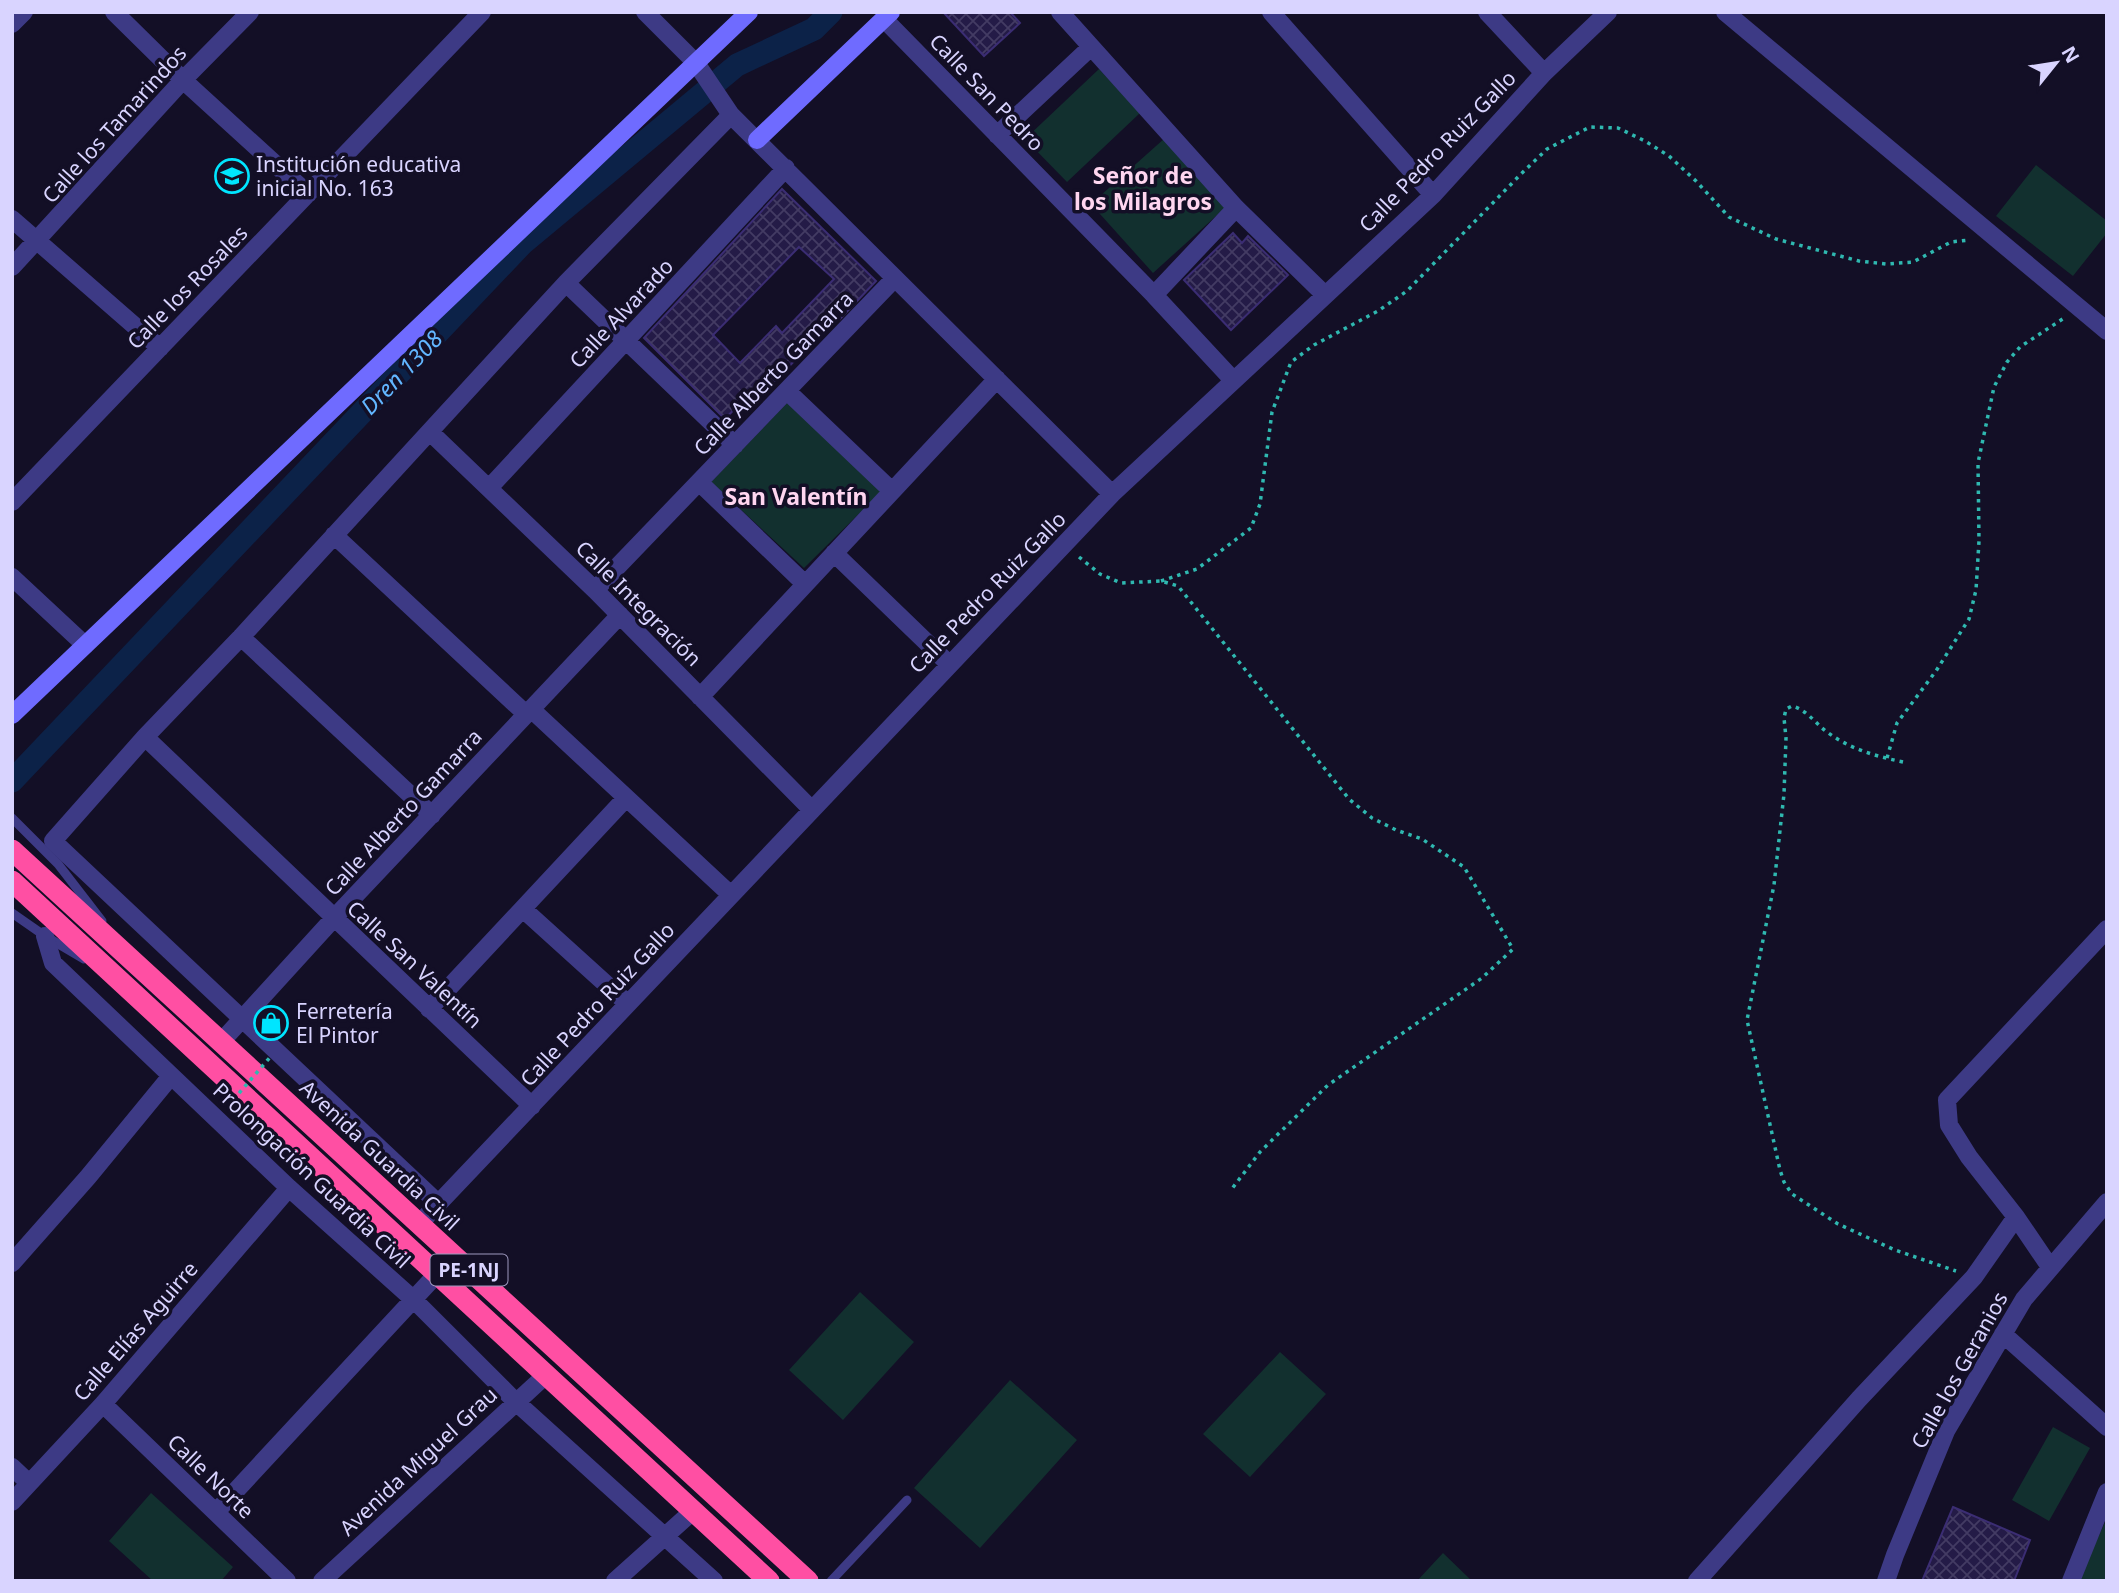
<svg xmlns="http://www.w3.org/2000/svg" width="2119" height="1593" font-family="'Noto Sans',sans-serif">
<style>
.green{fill:#12302f}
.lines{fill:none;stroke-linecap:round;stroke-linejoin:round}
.canal{stroke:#0c2248;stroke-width:23}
.building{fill:url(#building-cross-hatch);stroke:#3b2d73;stroke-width:2;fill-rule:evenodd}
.path{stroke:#2fb8b0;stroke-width:3.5;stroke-dasharray:3.5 5;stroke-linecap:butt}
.lane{stroke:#3d3a85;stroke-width:9}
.street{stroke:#3d3a85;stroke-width:18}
.secondary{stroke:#6f6bff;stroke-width:18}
.highway{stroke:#ff4fa3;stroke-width:21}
.path-bridge{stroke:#2fb8b0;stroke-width:3.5;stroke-dasharray:3.5 5;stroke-linecap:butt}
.labels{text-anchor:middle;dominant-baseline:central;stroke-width:7;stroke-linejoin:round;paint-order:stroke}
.shield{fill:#130f26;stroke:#9e99be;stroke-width:2}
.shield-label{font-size:19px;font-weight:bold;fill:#d9d4ff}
.street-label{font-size:21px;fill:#d9d4ff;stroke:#130f26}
.poi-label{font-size:21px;fill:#d9d4ff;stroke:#130f26;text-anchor:start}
.neighbourhood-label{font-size:23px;font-weight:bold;fill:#ffd6f0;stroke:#130f26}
.water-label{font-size:23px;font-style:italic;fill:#62b6ff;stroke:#130f26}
</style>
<defs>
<pattern id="building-cross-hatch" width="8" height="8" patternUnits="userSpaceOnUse" patternTransform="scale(1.75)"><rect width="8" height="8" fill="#241b47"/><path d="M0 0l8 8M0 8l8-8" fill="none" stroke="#433b63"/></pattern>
</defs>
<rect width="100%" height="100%" fill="#130f26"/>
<!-- green -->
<path class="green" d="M1099,69L1140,113L1067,182L1025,139Z
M1165,138L1226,207L1153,273L1091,204Z
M2036,165L2107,221V233L2073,276L1996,216Z
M788,402L882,491L804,568L711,482Z
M860,1292L914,1342L843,1420L789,1370Z
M1280,1352L1326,1394L1250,1477L1203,1434Z
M1010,1380L1077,1440L980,1548L914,1488Z
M2053,1427L2090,1448L2049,1521L2012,1500Z
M151,1493L233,1567L221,1581H153L109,1541Z
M2107,1518V1581H2078Z
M1443,1553L1472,1581H1417Z"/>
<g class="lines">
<!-- canal -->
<path class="canal" d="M12,781L522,244L737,65L814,29L831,12"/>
</g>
<!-- building -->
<path class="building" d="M943,12H1010L1020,23L984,56Z
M782,189L876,281L840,319L832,311L811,334L816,339L749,407L742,401L725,419L644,338ZM799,247L834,279L782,333L776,326L740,363L713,335Z
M1233,233L1242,243L1248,236L1288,275L1231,330L1184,280Z
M1953,1507L2030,1540L2014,1581H1922Z"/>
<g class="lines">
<!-- path -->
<path class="path" d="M1079,557L1100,574L1121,583L1161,581L1178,586L1349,799L1372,818L1396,830L1422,839L1464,867L1513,949L1482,978L1328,1085L1260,1152L1231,1190
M1161,581L1197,569L1251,528L1260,504L1272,412L1291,362L1314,345L1378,311L1407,291L1521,174L1547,149L1590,127L1618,128L1645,141L1669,156L1696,181L1729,217L1776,239L1859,261L1886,264L1913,262L1951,242L1969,240
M1887,758L1897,723L1936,671L1969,619L1976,590L1979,541L1978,463L1994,387L2007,362L2020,347L2064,318
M1903,762C1875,756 1850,749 1827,732C1815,723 1807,710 1792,706L1786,709L1784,718L1786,738L1784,794L1774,885L1747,1020L1780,1170L1784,1182L1792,1194L1838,1224L1895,1250L1956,1271"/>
<!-- lane -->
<path class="lane" d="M12,818L58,864L102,921
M12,913L45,936L84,959
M831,1581L907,1500"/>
<!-- street -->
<path class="street" d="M114,12L183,80L308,194
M645,12L696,63L731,115L1112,494
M1060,12L1236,208L1325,295
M1271,12L1433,195
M1487,12L1544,73
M1725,12L2107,331
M884,19L1154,295L1233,380
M12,24L24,12
M997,135L1091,47
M12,219L160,348
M12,267L183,80L250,12
M566,283L735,445
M1154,295L1236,208
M787,391L892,491
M430,432L595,590L812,810
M699,482L805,584
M489,488L786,168
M12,502L482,12
M334,535L526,714
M834,553L949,664
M12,577L85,645
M595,590L895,278
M241,637L432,815
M700,697L997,379
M531,709L731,895
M145,737L532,1106
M523,909L628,1004
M45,936L53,963L289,1188L414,1300L516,1402L714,1581
M429,1009L626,798
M221,1042L334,918L620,615
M439,1204L53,841L145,737L241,637L566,283L731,115
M419,1224L1112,494L1433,195L1544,73L1608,12
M12,1263L88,1177L171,1076
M2050,1267L2016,1217L1969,1157L1949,1125L1947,1100L2107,929
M2003,1334L2107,1427
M103,1404L287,1581
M12,1467L29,1483
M12,1502L103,1404L289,1188
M216,1512L437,1274
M322,1581L546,1375
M615,1581L693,1511
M1697,1581L1859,1399L1974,1277L2016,1217
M1886,1581L1895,1555L1946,1431L2024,1299L2107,1202
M2071,1581L2107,1492"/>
<!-- secondary -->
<path class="secondary" d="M757,140L891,12
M12,715L749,12"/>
<!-- highway -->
<path class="highway" d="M12,850L808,1581
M12,881L769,1581"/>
<!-- path-bridge -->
<path class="path-bridge" d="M228,1106L272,1055"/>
</g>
<!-- icons -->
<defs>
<g id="school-ring" transform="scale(1.75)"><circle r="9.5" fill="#130f26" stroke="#00e5ff" stroke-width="1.5"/><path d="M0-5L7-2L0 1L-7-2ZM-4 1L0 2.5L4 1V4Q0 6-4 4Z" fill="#00e5ff"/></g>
<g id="shop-ring" transform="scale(1.75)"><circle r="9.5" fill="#130f26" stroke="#00e5ff" stroke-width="1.5"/><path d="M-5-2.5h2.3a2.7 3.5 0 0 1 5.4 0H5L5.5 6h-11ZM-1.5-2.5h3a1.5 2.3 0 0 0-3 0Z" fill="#00e5ff"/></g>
</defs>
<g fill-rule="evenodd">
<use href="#school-ring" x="232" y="176"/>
<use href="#shop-ring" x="271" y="1023"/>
</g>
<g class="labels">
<!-- shield labels -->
<rect class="shield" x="430.5" y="1254.5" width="77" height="31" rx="5"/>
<g class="shield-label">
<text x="469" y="1270">PE-1NJ</text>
</g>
<!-- street labels -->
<g class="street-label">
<text transform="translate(987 92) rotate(46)">Calle San Pedro</text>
<text transform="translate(114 124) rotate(-48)">Calle los Tamarindos</text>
<text transform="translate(1437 151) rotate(-46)">Calle Pedro Ruiz Gallo</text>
<text transform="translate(187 287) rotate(-46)">Calle los Rosales</text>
<text transform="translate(621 313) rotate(-47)">Calle Alvarado</text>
<text transform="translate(773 373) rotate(-46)">Calle Alberto Gamarra</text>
<text transform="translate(987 592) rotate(-46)">Calle Pedro Ruiz Gallo</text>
<text transform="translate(639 603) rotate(45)">Calle Integración</text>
<text transform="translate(403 812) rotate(-47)">Calle Alberto Gamarra</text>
<text transform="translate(415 964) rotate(43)">Calle San Valentín</text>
<text transform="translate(597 1004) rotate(-47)">Calle Pedro Ruiz Gallo</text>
<text transform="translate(380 1155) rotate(43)">Avenida Guardia Civil</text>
<text transform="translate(312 1175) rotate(43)">Prolongación Guardia Civil</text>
<text transform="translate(135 1331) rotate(-49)">Calle Elías Aguirre</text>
<text transform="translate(1959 1370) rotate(-61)">Calle los Geranios</text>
<text transform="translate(418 1461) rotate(-43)">Avenida Miguel Grau</text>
<text transform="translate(211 1476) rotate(44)">Calle Norte</text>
</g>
<!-- poi labels -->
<g class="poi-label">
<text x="256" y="164">Institución educativa<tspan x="256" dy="24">inicial No. 163</tspan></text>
<text x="296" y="1011">Ferretería<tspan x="296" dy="24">El Pintor</tspan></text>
</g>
<!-- neighbourhood labels -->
<g class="neighbourhood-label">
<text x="1143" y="175">Señor de<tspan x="1143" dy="26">los Milagros</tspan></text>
<text x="796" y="496">San Valentín</text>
</g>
<!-- water labels -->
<g class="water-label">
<text transform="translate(401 372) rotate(-46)">Dren 1308</text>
</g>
</g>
<!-- border -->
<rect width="2119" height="1593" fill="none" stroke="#d9d4ff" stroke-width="28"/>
<!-- north arrow -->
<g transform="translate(2056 63) rotate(60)" stroke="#130f26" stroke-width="5" paint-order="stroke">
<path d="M0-5L12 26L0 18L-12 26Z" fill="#d9d4ff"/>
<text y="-10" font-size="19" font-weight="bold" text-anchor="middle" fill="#d9d4ff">N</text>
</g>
</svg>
